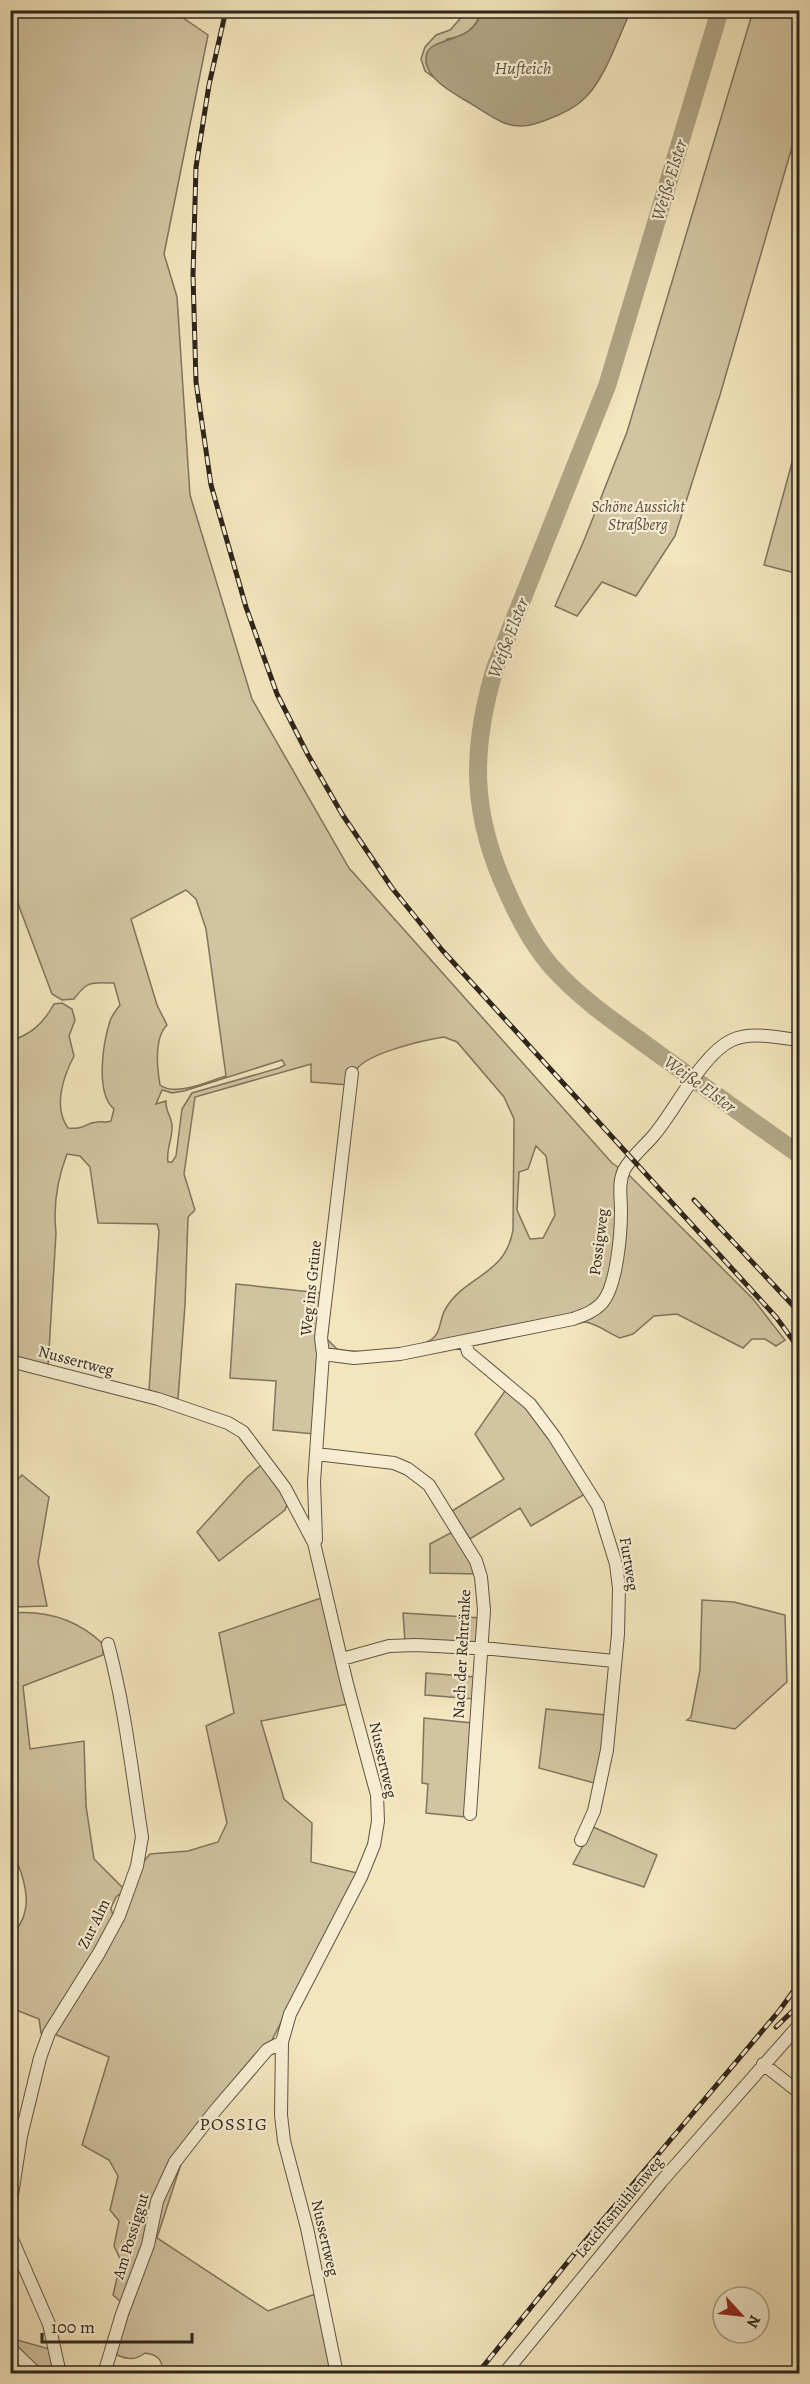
<svg xmlns="http://www.w3.org/2000/svg" width="810" height="2384" font-family="Alegreya,serif">
<style>
.green{fill:#d2c4a1;stroke:#80745e;stroke-width:1.5;fill-rule:evenodd}
.water{fill:#b0a485;stroke:#7c715b;stroke-width:1.5}
.lines{fill:none;stroke-linecap:round;stroke-linejoin:round}
.river{stroke:#b0a485;stroke-width:18}
.minor-casing{stroke:#5f5543;stroke-width:14}
.minor{stroke:#f7eed3;stroke-width:12}
.rail-casing{stroke:#2e251b;stroke-width:5}
.rail{stroke:#f7eed3;stroke-width:3;stroke-dasharray:9;stroke-linecap:butt}
.labels{text-anchor:middle;dominant-baseline:central;stroke-width:4.5;stroke-linejoin:round;paint-order:stroke}
.park-label{font-size:16px;font-style:italic;fill:#574d3c;stroke:#f7eed3}
.street-label{font-size:16px;fill:#2e251b;stroke:#f7eed3}
.water-label{font-size:18px;font-style:italic;fill:#5c5140;stroke:#f7eed3}
.neighbourhood-label{font-size:18px;letter-spacing:1.5px;fill:#2e251b;stroke:#f7eed3}
</style>
<rect width="100%" height="100%" fill="#f3e5bc"/>
<filter id="stains"><feTurbulence type="fractalNoise" baseFrequency=".00333" numOctaves="4"/><feColorMatrix values="0 0 0 0 .2 0 0 0 0 .09 0 0 0 0 .02 0 0 0 .5 -.17"/></filter>
<radialGradient id="worn" r=".72"><stop offset=".6" stop-color="#630" stop-opacity="0"/><stop offset="1" stop-color="#630" stop-opacity=".3"/></radialGradient>
<!-- green -->
<path class="green" d="M11,11H173L208,35L164,254L177,297L190,495L252,699L349,868L612,1163L628,1174L753,1299L785,1340L776,1346L765,1339H752L743,1348L677,1314L654,1316L633,1334L620,1338C608,1333 598,1324 585,1322L368,1355L328,1350L325,1346L348,1085L311,1082V1064L195,1097L184,1174L195,1210L188,1217L185,1305L178,1399L149,1391L159,1231L157,1224L98,1223L90,1167L80,1156L67,1154C57,1180 53,1206 56,1233L48,1367L11,1357V1041C31,1034 43,1024 54,1004L62,1003L72,1009L75,1020L69,1036L74,1056C63,1077 53,1107 68,1128C85,1130 84,1123 97,1122C102,1121 105,1123 111,1121L114,1109C95,1093 103,1043 110,1021C112,1015 116,1010 120,1005L114,983C91,983 88,980 74,999L62,1000L52,994L11,885ZM186,890L196,899L206,929L226,1076C208,1081 176,1097 160,1085C157,1067 154,1038 167,1025L157,1005L131,919ZM444,1037L457,1042L504,1097L514,1119L513,1230C505,1276 467,1274 446,1308C438,1320 443,1335 427,1342C403,1352 362,1354 337,1349L327,1339L328,1329L357,1069C368,1053 424,1040 444,1037ZM282,1060L285,1065L279,1068L192,1093L182,1109L176,1156L172,1162H168C166,1150 172,1140 172,1128C173,1118 165,1112 166,1101L156,1104L162,1090L172,1093L184,1091ZM536,1146L546,1156L555,1215L543,1238L530,1239L517,1210L519,1172L528,1169Z
M467,11H481C477,28 465,37 447,39L426,63L437,80L425,71L421,59L425,47L436,35L450,30Z
M753,11H799V123L720,395L675,536L636,596L602,582L577,616L555,606L585,538L627,432Z
M799,437V574L764,565Z
M236,1284L321,1293L314,1434L273,1430L276,1381L230,1378Z
M507,1388L533,1409L585,1494L531,1526L520,1508L470,1539L452,1511L504,1479L475,1434Z
M261,1465L289,1499L285,1510L219,1561L197,1532L246,1478Z
M22,1475L49,1497L38,1562L47,1606L11,1607V1486Z
M454,1531L478,1574L430,1573V1544Z
M324,1597L348,1704L261,1721L284,1799L312,1823L311,1862L357,1873L270,2044L190,2136L157,2238L268,2311L315,2294L333,2373H163C162,2360 159,2355 145,2353C136,2360 128,2360 117,2355L121,2302L113,2295L121,2261L114,2246L119,2221L110,2210L118,2176L109,2160L82,2145L109,2057L52,2033H41L39,2019L11,2008L10,1936C18,1929 23,1922 25,1911C29,1898 22,1864 11,1856V1613C46,1610 77,1619 103,1644V1655L23,1686L30,1749L84,1741L86,1806L94,1859L125,1890L116,1897L111,1908L113,1916L143,1862L150,1854L188,1851L218,1842L227,1823L206,1726L234,1713L219,1633Z
M702,1600L734,1602L785,1615L787,1682L735,1729L687,1720L691,1717L700,1670Z
M403,1613L481,1618L479,1640L472,1645L405,1642Z
M426,1673L476,1677L474,1699L425,1695Z
M546,1709L606,1715L598,1784L539,1768Z
M424,1718L472,1723L465,1817L426,1813L428,1784L422,1783Z
M593,1827L657,1855L644,1887L573,1864Z
M10,2340H17L53,2350L58,2373H40L11,2344Z"/>
<!-- water -->
<path class="water" d="M481,11L627,10L628,17C617,41 604,80 585,98C575,108 560,115 546,120C531,126 517,129 502,122C489,116 476,106 463,99C450,91 427,78 426,61C423,33 474,48 481,11Z"/>
<g class="lines">
<!-- river -->
<path class="river" d="M720,10L607,386L495,668C470,752 471,816 509,896C520,921 533,945 551,966C582,1001 622,1027 660,1055C706,1088 753,1122 800,1155"/>
<!-- minor casing -->
<g class="minor-casing">
<path id="minor" d="M465,1341L468,1352L530,1404L554,1436L598,1506L616,1564L619,1588L618,1634L607,1750L594,1811L581,1840
M323,1354L354,1358L400,1354L573,1319C584,1315 593,1312 601,1304C617,1288 621,1233 621,1211C621,1197 618,1183 624,1170C631,1157 645,1146 654,1135C676,1109 702,1054 732,1040C752,1031 778,1038 800,1040
M10,1361L158,1399L228,1423L243,1432L285,1488L314,1543L347,1684L377,1795L378,1821L374,1845L361,1877L290,2014L282,2042L281,2115L284,2141L307,2228L337,2374
M316,1454L394,1463L408,1469L429,1485L476,1561L481,1577L484,1610L470,1814
M316,1540L314,1482L323,1354L321,1338L352,1073
M342,1659L389,1646L416,1645L493,1649L614,1661
M763,2064L800,2093
M10,2208L21,2136L40,2058L49,2033L99,1953L119,1916L137,1866L142,1837C132,1773 125,1707 108,1644
M10,2225L11,2237L49,2324L60,2374
M10,2348L37,2374
M104,2374L122,2314L148,2245L157,2201L175,2162L214,2112L267,2050L282,2042
M504,2374L661,2182L800,2024"/>
</g>
<!-- minor -->
<use href="#minor" class="minor"/>
<!-- rail casing -->
<g class="rail-casing">
<path id="rail" d="M226,10L209,85L196,167L193,275L196,382L211,485L246,607L277,694L308,755L342,814L392,888L442,950L776,1317L800,1350
M694,1200L800,1313
M776,2027L800,2004
M477,2374L575,2253L779,2011L800,1982"/>
</g>
<!-- rail -->
<use href="#rail" class="rail"/>
</g>
<g class="labels">
<!-- park labels -->
<g class="park-label">
<text x="638" y="507">Schöne Aussicht<tspan x="638" dy="18">Straßberg</tspan></text>
</g>
<!-- street labels -->
<g class="street-label">
<text transform="translate(599 1242) rotate(-83)">Possigweg</text>
<text transform="translate(311 1288) rotate(-84)">Weg ins Grüne</text>
<text transform="translate(76 1361) rotate(15)">Nussertweg</text>
<text transform="translate(629 1564) rotate(81)">Furtweg</text>
<text transform="translate(462 1654) rotate(-87)">Nach der Rehtränke</text>
<text transform="translate(383 1760) rotate(77)">Nussertweg</text>
<text transform="translate(94 1924) rotate(-64)">Zur Alm</text>
<text transform="translate(619 2207) rotate(-50)">Leuchtsmühlenweg</text>
<text transform="translate(131 2236) rotate(-73)">Am Possiggut</text>
<text transform="translate(325 2238) rotate(77)">Nussertweg</text>
</g>
<!-- water labels -->
<g class="water-label">
<text x="523" y="68">Hufteich</text>
<text transform="translate(669 180) rotate(-73)">Weiße Elster</text>
<text transform="translate(508 638) rotate(-69)">Weiße Elster</text>
<text transform="translate(700 1084) rotate(36)">Weiße Elster</text>
</g>
<!-- neighbourhood labels -->
<g class="neighbourhood-label">
<text x="234" y="2124">POSSIG</text>
</g>
</g>
<!-- margin -->
<rect width="810" height="2384" fill="none" stroke="#f3e5bc" stroke-width="36"/>
<rect x="12" y="12" width="786" height="2360" fill="none" stroke="#2e251b" stroke-width="3"/>
<rect x="18" y="18" width="774" height="2348" fill="none" stroke="#2e251b" stroke-width="1.5"/>
<!-- north arrow -->
<g transform="translate(741 2315) rotate(117)"><circle r="28" fill="#f7eed3" stroke="#a79e89" stroke-width="1.5"/>
<path d="M0-4.5L10 22L0 15L-10 22Z" fill="#8f2418"/>
<text y="-9" font-size="16" font-weight="bold" text-anchor="middle" fill="#2e251b">N</text>
</g>
<!-- scale -->
<path d="M42 2333v9h150v-9" fill="none" stroke="#2e251b" stroke-width="3"/>
<text x="51" y="2333" font-size="18" fill="#2e251b" stroke="#f7eed3" stroke-width="4.5" paint-order="stroke">100 m</text>
<rect width="100%" height="100%" filter="url(#stains)"/>
<rect width="100%" height="100%" fill="url(#worn)"/>
</svg>
